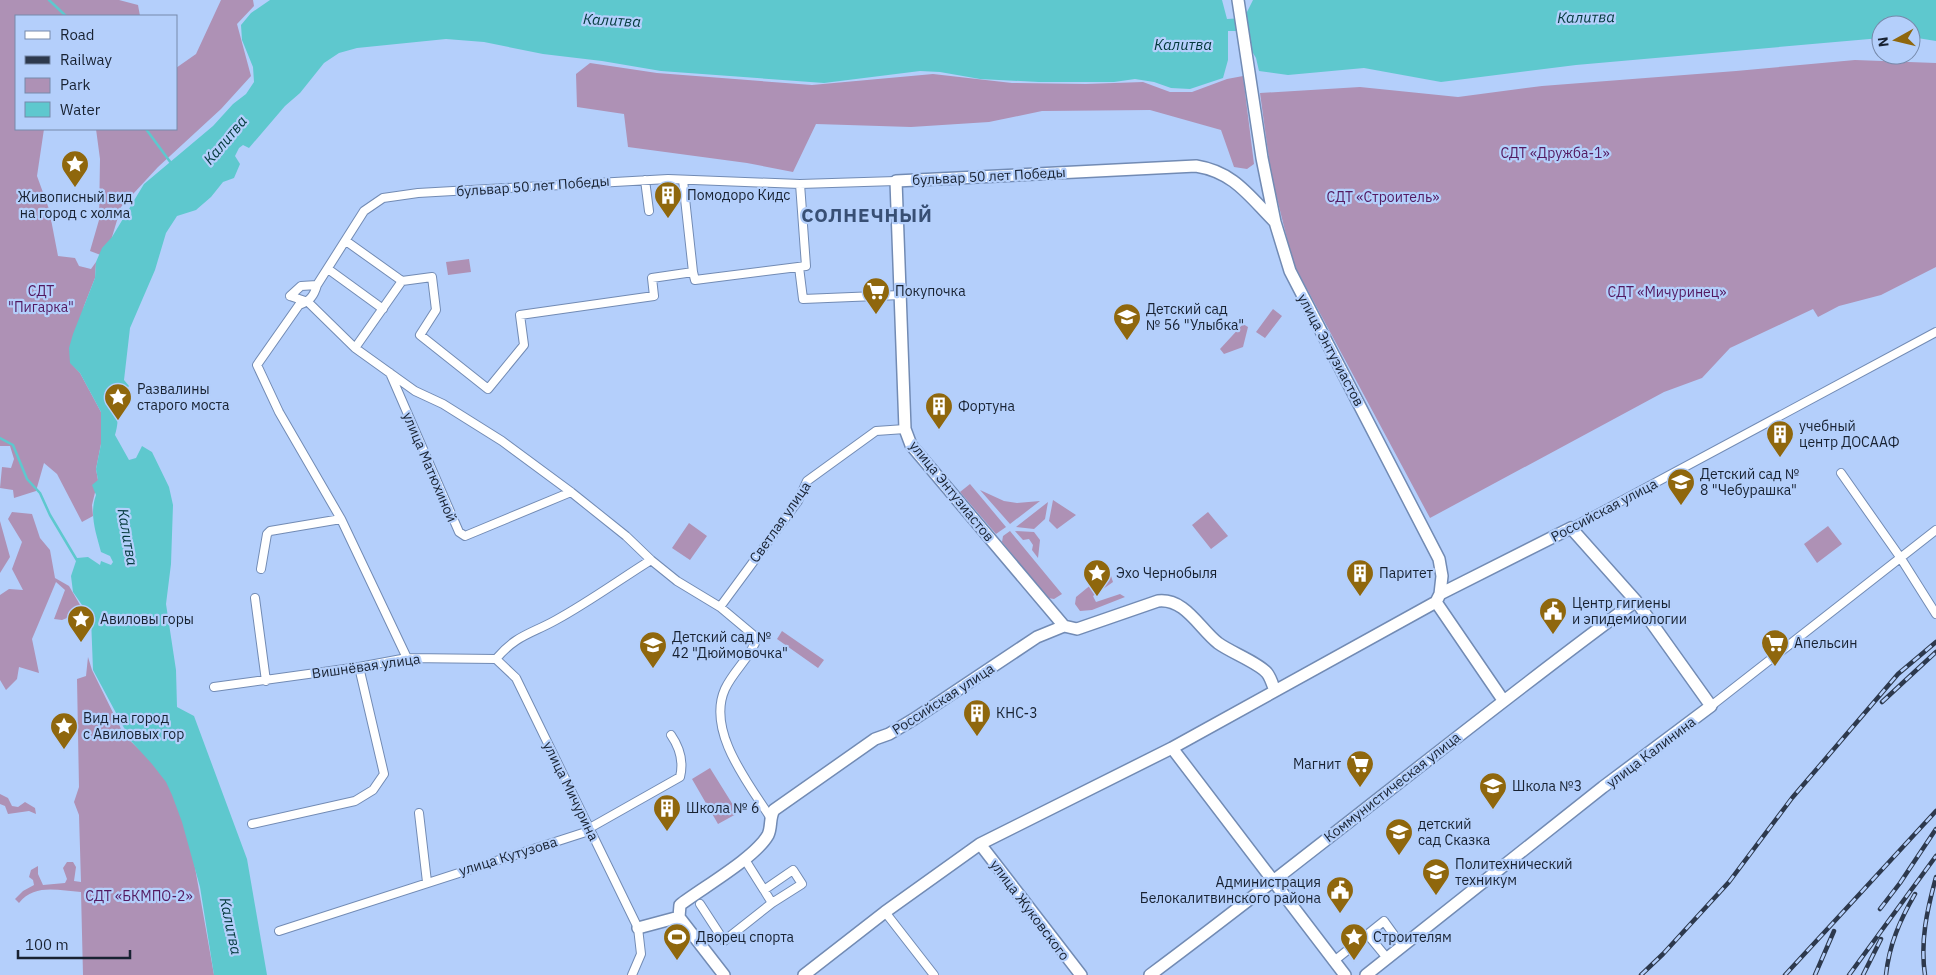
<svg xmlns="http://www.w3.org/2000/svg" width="1936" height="975" font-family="'IBM Plex Sans',sans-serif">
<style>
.green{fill:#ae91b5}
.water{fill:#5ec8ce}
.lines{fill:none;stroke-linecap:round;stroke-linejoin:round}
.stream{stroke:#5ec8ce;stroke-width:2.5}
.street-casing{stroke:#728bb4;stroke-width:10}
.secondary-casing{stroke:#728bb4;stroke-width:14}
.street{stroke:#fff;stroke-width:8}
.secondary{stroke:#fff;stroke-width:11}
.rail-casing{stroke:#2d394d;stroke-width:4.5}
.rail{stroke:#b4cffb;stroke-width:2.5;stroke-dasharray:8;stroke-linecap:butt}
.labels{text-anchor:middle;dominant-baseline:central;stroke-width:4.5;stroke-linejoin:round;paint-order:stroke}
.park-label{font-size:14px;fill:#531960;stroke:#b4cffb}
.street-label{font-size:14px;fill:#182232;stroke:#b4cffb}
.poi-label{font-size:14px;fill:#182232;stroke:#b4cffb;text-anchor:start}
.water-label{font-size:15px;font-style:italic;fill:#02383a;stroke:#b4cffb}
.district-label{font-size:19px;font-weight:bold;letter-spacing:1px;fill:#384f74;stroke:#b4cffb}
</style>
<rect width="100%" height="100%" fill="#b4cffb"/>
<!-- green -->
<path class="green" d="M0,0H119L138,5L140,16H16V129H44L37,176L49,209L58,256L75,258L79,266L91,269L96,262L95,278L84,306L71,363L80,373L101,412V444L96,469L98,480L92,505L93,516L82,522L57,474L44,463L36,491L14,498L13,490L0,488L2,467L11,468L14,459L10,446H0Z
M221,0H253L254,6L237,24L251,76L221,109L158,167L121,207L106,257L90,251L99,220L100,159L96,129H176V68L196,54Z
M1855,60L1936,63V267L1881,295L1839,306L1818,317L1813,309L1730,348L1702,378L1664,392L1430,518L1293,263L1271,174L1260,93L1360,87L1458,97L1542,86L1736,71Z
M590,63L657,73L812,85L933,74L1012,83L1086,84L1143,82L1170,92H1192L1227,79L1243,76L1254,164L1247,169L1234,167L1221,130L1150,110L1042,111L989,122L911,127L816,124L793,172L747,163L628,147L624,114L577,107L576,74Z
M469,259L471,272L448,275L446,262Z
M1273,309L1282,316L1265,338L1256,332Z
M1243,324L1248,327L1243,347L1224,354L1220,349Z
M970,484L1006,527L996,534L960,492Z
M980,490L1004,501L1017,503L1040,501L1010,524Z
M1053,500L1076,515L1057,529L1049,521Z
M1048,502L1045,519L1034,529L1016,527Z
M12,512L32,514L40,538L50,550L55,578L69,586L90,622L83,620L77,625L73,624L75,619L72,616L62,620L54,619L65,590L56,582L32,639L39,673L19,667L17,679L6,690L0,680V595L9,589L23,590L12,569L22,542L8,519Z
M1208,512L1228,536L1211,549L1192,525Z
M0,521L10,557L0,573Z
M689,523L707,536L690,560L672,548Z
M1828,526L1842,544L1817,563L1804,544Z
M1010,531L1062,594L1054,599L1048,598L1002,542L1003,536Z
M1015,531L1034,532L1040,540L1038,558L1032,550L1033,545L1029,539L1023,540Z
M1109,570L1113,582L1093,596L1096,602L1120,594L1125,597L1092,610L1080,611L1075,604L1076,597Z
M782,631L824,660L818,668L777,639Z
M88,657L92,670L124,735L164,773L188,828L214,975H83L81,892C59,891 35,883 19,903L15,899L23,891L34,885L33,880L29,877L31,870L38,866V874L43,885L65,883L67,879L63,868L67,862H73L76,867L74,881L81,882L79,815L74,802L79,787L77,679L86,676Z
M710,768L738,813L718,824L692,779Z
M0,794L8,798L12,806L18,807L25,802L35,808L36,814L29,811L8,814L5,806L0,804Z"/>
<!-- water -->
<path class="water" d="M270,0H1222L1227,19L1244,18L1253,0H1936V41L1911,37V25H1881V38L1576,65L1441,82L1364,68L1288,75L1259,71L1256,58L1240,31H1228V60L1223,78L1190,89L1171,88L1154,82L1135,79L1114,82H1039L980,79L940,72L920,71L824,83L661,71L602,61L543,54L484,42L446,39L357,48L339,53L324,63L300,93L285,106L249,148L243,145L239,148L235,156L240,164L234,178L223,182L211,197L196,210L177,216L166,233L155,270L130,328L124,380L129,386C114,404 121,416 115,435L129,460L136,458L142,446L152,452L169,487L173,505L171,564L166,604L176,670L177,707L194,716L247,859L267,975H214L200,887L182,822L172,795L166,782L152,764L131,741L93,670L91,618L73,592L71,576L77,558L88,557L100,565L101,561L111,565L113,562L110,556L101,552C96,533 89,514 96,495L92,485L98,480L96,469L101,444V412L80,373L70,363L69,348L73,334L95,278L96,262L102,248L112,237L144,184L213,126L233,104L246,94L254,82L253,67L242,40L241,25L251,13Z"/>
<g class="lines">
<!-- stream -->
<path class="stream" d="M49,0L66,16
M146,129L171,163
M0,438L13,445L27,479L40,493L50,515L78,562"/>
<!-- street casing -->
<g class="street-casing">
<path id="street" d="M645,180L649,211
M683,180L693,272
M346,241L402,281
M799,267L803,299L901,295
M328,269L383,309
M317,285C314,296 310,301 299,305L257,365L279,412L341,519L407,658
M290,296L308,302L355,348L415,391L443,404L502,441L571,492L626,536L651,560L677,581L720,607L757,638C751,657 734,670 725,689C706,731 749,784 770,817
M290,296L301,286L317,285L364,211L383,198L418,193L668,179L800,184L896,181
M355,348L402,281L432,277L436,310L420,335L488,389L524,345L520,315L654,296L652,278L693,272L695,280L806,266L800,184
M390,373L459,532L465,536L571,492
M1841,473L1900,557L1936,614
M1571,528L1936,332
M261,569L267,534L270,531L341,519
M255,598L266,681
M720,607L798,501L807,481L876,431L905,429
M496,659L516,678L638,928L641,954L632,975
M496,659C516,635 531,634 556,620C589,602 619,580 651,560
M214,687L359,667L407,658L496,659
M1711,706L1936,530
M419,813L427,882
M252,824L355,801L373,790L384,774L359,667
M588,829L680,777C684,761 680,748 671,735
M742,861L747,863L764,890L793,870L802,884L772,903L764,890
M700,904L724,941L772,903
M885,912L934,975
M279,931L589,831
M1368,935L1387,958
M1334,961L1384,921L1402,946"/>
</g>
<!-- secondary casing -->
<g class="secondary-casing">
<path id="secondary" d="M1238,0L1262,158L1275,222L1290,271L1439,559L1442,576L1440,594
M1436,602L1503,700
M1064,626L911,445L905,429L896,181L1196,166C1234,172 1249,196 1275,222
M1172,748L1345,975
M980,844L1081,975
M679,917L724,975
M638,928L679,917L680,905C702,888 755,858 768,835C772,827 769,818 774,810L875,739L889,734L914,719L1037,637L1064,626L1077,629L1158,601C1185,598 1199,628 1218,643C1230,652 1259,663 1267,673C1271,678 1273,686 1275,691
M804,975L885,912L980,844L1172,748L1436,602L1440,594L1571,528L1636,601L1711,706L1603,787L1366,975
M1150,975C1314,853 1471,722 1636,601"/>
</g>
<!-- street -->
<use href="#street" class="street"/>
<!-- secondary -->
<use href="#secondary" class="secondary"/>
<!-- rail casing -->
<g class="rail-casing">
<path id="rail" d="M1882,702L1936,652
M1880,909L1900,883L1936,829
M1641,975L1663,954L1729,882L1792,798L1898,674L1936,642
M1785,975L1936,811
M1815,975L1834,931
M1849,975L1936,856
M1863,975L1881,939
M1886,975C1889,945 1900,920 1915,894
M1925,975C1920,941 1927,910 1936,877"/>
</g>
<!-- rail -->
<use href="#rail" class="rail"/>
</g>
<!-- icons -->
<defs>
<g id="sight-pin" transform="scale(1.4375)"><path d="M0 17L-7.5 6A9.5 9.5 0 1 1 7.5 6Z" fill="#8f670d" stroke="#b4cffb"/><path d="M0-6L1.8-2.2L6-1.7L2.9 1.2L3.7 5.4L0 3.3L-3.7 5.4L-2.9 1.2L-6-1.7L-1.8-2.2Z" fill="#fff"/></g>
<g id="building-pin" transform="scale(1.4375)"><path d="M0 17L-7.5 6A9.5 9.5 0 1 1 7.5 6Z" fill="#8f670d" stroke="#b4cffb"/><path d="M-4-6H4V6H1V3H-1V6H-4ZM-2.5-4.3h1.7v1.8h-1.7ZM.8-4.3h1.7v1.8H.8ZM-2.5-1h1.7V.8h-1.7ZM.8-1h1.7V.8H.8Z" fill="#fff"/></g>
<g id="supermarket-pin" transform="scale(1.4375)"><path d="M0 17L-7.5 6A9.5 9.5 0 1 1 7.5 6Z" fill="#8f670d" stroke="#b4cffb"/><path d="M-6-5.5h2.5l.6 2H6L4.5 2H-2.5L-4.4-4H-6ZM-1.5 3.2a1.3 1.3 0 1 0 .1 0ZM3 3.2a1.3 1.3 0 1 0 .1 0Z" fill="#fff"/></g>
<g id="school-pin" transform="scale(1.4375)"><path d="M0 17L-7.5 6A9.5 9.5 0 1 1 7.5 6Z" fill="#8f670d" stroke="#b4cffb"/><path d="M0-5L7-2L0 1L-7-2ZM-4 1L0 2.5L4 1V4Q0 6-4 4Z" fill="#fff"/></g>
<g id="civic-pin" transform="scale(1.4375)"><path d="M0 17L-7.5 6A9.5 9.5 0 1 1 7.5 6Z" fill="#8f670d" stroke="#b4cffb"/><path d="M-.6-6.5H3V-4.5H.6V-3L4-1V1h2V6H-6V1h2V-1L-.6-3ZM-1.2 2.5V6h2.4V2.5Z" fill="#fff"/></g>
<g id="university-pin" transform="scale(1.4375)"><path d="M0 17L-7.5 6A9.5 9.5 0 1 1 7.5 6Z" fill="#8f670d" stroke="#b4cffb"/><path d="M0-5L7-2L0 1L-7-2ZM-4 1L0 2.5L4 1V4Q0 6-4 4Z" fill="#fff"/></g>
<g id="stadium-pin" transform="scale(1.4375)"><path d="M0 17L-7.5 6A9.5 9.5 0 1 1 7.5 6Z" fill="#8f670d" stroke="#b4cffb"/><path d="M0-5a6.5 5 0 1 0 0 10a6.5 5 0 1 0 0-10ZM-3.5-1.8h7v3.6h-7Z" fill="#fff"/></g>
</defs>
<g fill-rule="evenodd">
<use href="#sight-pin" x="75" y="164"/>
<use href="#building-pin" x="668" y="195"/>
<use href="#supermarket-pin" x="876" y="291"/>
<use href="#school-pin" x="1127" y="317"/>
<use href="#sight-pin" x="118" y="397"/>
<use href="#building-pin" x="939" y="406"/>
<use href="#building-pin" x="1780" y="434"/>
<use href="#school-pin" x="1681" y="482"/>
<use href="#sight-pin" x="1097" y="573"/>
<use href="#building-pin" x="1360" y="573"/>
<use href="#civic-pin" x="1553" y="611"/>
<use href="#sight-pin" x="81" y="619"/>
<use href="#supermarket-pin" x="1775" y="643"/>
<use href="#school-pin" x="653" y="645"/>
<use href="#building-pin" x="977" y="713"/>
<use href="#sight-pin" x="64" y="726"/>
<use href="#supermarket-pin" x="1360" y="764"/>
<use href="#school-pin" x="1493" y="786"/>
<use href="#building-pin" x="667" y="808"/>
<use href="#school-pin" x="1399" y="832"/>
<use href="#university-pin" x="1436" y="872"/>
<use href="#civic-pin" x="1340" y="890"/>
<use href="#stadium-pin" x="677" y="937"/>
<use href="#sight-pin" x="1354" y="937"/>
</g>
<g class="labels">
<!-- park labels -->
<g class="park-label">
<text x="1555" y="153">СДТ «Дружба-1»</text>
<text x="1383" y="197">СДТ «Строитель»</text>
<text x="41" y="291">СДТ<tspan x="41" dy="16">"Пигарка"</tspan></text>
<text x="1667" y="292">СДТ «Мичуринец»</text>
<text x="139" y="896">СДТ «БКМПО-2»</text>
</g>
<!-- street labels -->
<g class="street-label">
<text transform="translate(989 176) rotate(-3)">бульвар 50 лет Победы</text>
<text transform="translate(533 186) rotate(-4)">бульвар 50 лет Победы</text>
<text transform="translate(1331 350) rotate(62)">улица Энтузиастов</text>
<text transform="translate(430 467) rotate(67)">улица Матюхиной</text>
<text transform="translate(952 491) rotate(51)">улица Энтузиастов</text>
<text transform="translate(1604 510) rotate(-28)">Российская улица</text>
<text transform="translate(780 522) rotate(-55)">Светлая улица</text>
<text transform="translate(366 666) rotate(-8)">Вишнёвая улица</text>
<text transform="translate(943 699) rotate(-33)">Российская улица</text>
<text transform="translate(1651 752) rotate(-37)">улица Калинина</text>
<text transform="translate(1392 787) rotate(-38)">Коммунистическая улица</text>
<text transform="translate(571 791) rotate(64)">улица Мичурина</text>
<text transform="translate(508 856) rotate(-17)">улица Кутузова</text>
<text transform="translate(1030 910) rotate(53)">улица Жуковского</text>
</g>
<!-- poi labels -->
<g class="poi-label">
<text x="687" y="195">Помодоро Кидс</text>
<text x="75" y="197" text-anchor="middle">Живописный вид<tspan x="75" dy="16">на город с холма</tspan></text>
<text x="895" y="291">Покупочка</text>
<text x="1146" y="309">Детский сад<tspan x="1146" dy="16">№ 56 "Улыбка"</tspan></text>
<text x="137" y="389">Развалины<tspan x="137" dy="16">старого моста</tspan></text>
<text x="958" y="406">Фортуна</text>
<text x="1799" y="426">учебный<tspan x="1799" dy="16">центр ДОСААФ</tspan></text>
<text x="1700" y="474">Детский сад №<tspan x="1700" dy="16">8 "Чебурашка"</tspan></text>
<text x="1116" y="573">Эхо Чернобыля</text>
<text x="1379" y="573">Паритет</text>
<text x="1572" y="603">Центр гигиены<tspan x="1572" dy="16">и эпидемиологии</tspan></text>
<text x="100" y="619">Авиловы горы</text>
<text x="672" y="637">Детский сад №<tspan x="672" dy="16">42 "Дюймовочка"</tspan></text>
<text x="1794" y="643">Апельсин</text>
<text x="996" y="713">КНС-3</text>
<text x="83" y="718">Вид на город<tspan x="83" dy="16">с Авиловых гор</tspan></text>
<text x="1341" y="764" text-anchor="end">Магнит</text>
<text x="1512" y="786">Школа №3</text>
<text x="686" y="808">Школа № 6</text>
<text x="1418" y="824">детский<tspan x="1418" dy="16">сад Сказка</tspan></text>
<text x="1455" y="864">Политехнический<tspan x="1455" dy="16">техникум</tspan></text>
<text x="1321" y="882" text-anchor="end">Администрация<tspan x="1321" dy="16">Белокалитвинского района</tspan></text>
<text x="696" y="937">Дворец спорта</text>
<text x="1373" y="937">Строителям</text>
</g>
<!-- water labels -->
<g class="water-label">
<text transform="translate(1586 17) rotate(-1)">Калитва</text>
<text transform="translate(612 20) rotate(3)">Калитва</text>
<text x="1183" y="44">Калитва</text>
<text transform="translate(225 140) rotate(-50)">Калитва</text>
<text transform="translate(128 537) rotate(80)">Калитва</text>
<text transform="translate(231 926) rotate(78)">Калитва</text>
</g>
<!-- district labels -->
<g class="district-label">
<text x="867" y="215">СОЛНЕЧНЫЙ</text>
</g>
</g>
<!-- legend -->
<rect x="15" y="15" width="162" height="115" fill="#b4cffb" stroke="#768aab"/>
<rect x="25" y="31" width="25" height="8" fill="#ffffff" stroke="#768aab"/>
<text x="60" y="40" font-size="15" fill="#182232">Road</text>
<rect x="25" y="56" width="25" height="8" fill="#2d394d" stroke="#768aab"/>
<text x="60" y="65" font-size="15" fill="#182232">Railway</text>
<rect x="25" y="78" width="25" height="15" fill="#ae91b5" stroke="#768aab"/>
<text x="60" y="90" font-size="15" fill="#182232">Park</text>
<rect x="25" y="102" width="25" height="15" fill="#5ec8ce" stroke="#768aab"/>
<text x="60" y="115" font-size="15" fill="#182232">Water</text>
<!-- north arrow -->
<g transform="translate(1896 40) rotate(262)"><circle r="24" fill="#b4cffb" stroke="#768aab"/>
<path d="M0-4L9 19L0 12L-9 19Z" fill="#8f670d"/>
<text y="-8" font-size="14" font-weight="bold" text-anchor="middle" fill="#182232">N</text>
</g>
<!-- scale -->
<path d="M18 950v8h112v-8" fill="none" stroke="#182232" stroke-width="2.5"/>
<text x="25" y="950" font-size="15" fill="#182232" stroke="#b4cffb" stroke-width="4" paint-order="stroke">100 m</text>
</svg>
